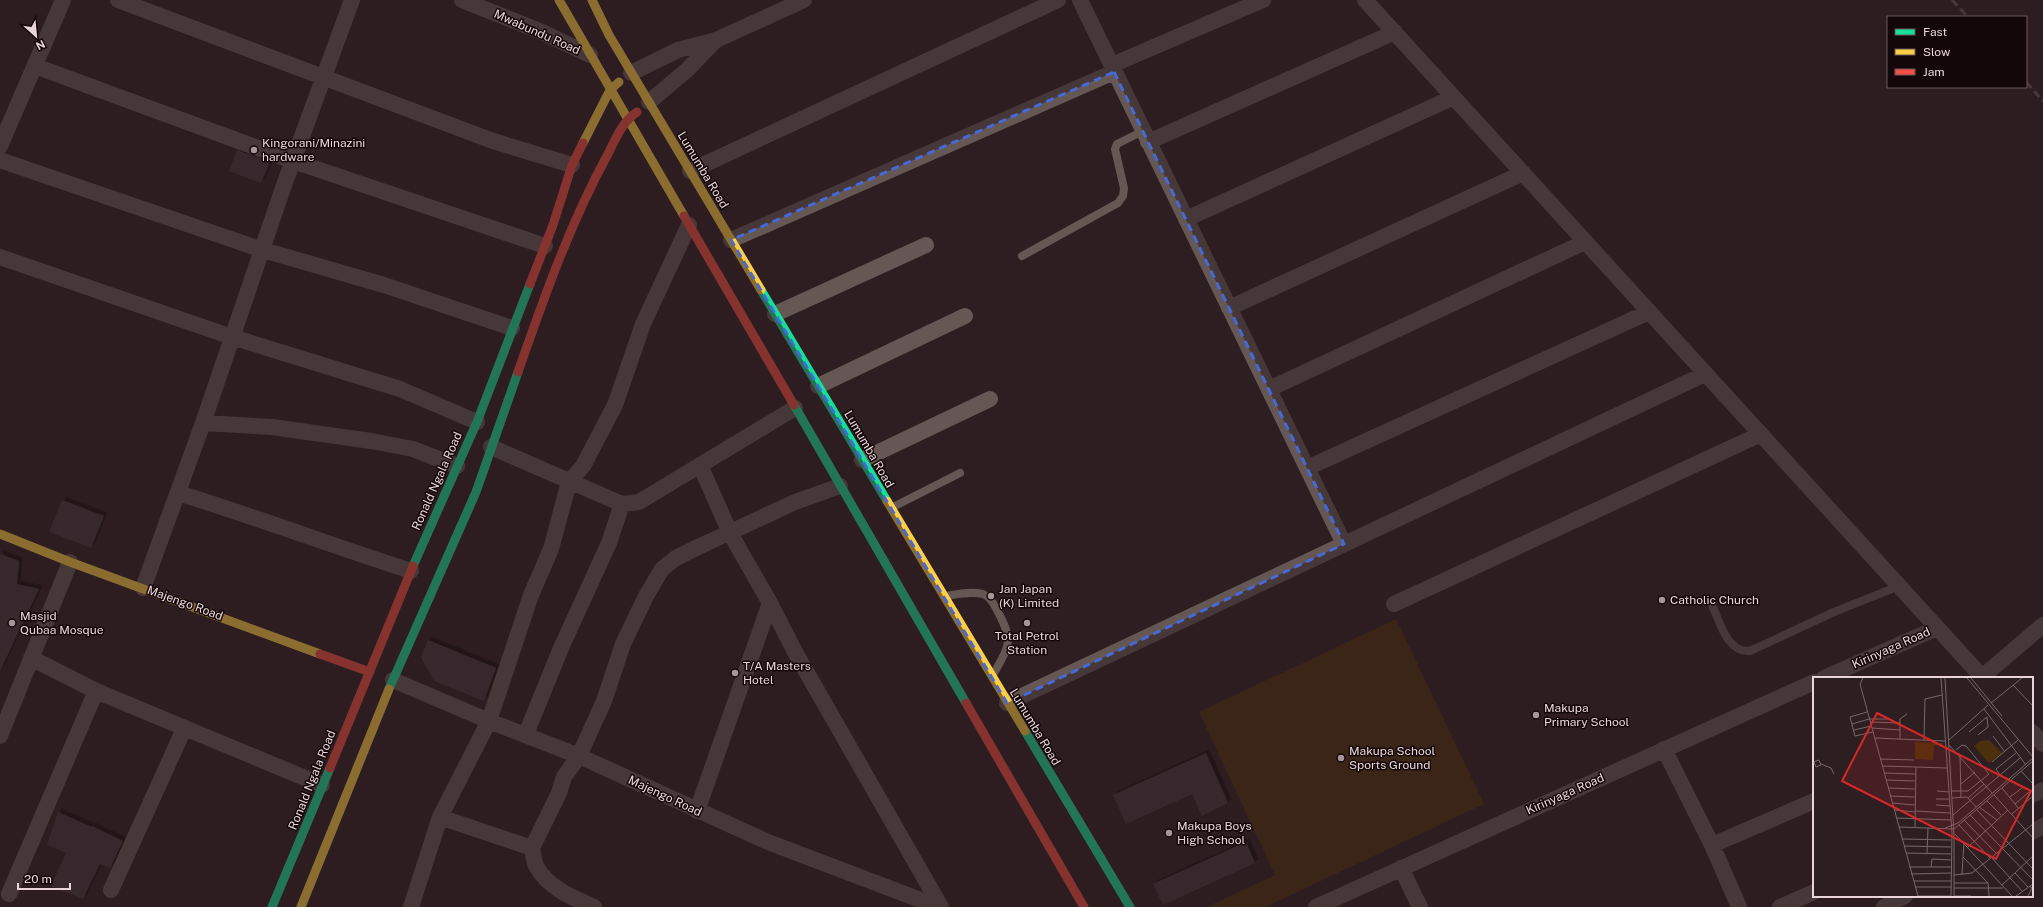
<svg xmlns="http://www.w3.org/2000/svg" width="2043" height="907" font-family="'Public Sans',sans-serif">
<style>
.green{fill:#4b300b}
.building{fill:#42353a;filter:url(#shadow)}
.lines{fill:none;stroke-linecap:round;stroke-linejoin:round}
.lane{stroke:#655754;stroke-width:8}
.street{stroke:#655754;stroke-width:16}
.fast{stroke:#16e098;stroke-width:9}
.slow{stroke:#ffcf43;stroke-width:9}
.jam{stroke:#f24e42;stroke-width:9}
.rail{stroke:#645958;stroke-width:3;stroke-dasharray:8 4;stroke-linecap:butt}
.marked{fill:none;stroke:#4669d8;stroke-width:3;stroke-dasharray:8 5;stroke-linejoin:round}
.poi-dot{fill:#a79598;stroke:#130709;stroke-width:1.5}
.labels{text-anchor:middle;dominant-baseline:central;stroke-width:3;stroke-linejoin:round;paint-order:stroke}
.street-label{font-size:12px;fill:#e9d5d8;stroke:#130709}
.poi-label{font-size:12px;fill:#e9d5d8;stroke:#130709;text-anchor:start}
.inset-road{fill:none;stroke:#78676a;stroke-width:1}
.view{fill:#d62828;fill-opacity:0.15;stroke:#d62828;stroke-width:2}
.inset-edge{fill:none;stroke:#e9d5d8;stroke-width:2}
</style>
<defs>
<filter id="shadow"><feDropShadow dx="3.5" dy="-3.5" stdDeviation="0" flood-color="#0009"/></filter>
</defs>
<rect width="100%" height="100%" fill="#2d1e21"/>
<!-- green -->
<path class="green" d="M1396,619L1484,804L1265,907H1207L1275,875L1199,712Z"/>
<!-- building -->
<path class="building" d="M237,150L270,162L261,183L229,171Z
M62,500L104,516L91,548L49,532Z
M0,554L19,561L17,584L39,589L0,671Z
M428,640L496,668L484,701L434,681L421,657Z
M1206,753L1228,803L1202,816L1192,794L1126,824L1113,795Z
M58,812L92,827V826L123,841L110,868L100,864L83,899L51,886L66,853L47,845Z
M1246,842L1255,863L1163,905L1153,884Z"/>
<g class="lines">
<!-- lane -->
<path class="lane" d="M1022,256L1118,203L1123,196L1124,188L1115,149L1117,144L1143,131
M891,508L960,473
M946,596C958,594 971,591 983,594C989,596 994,604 997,610C1014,642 1010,644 993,675
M1712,605C1720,622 1727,653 1750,651L1834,612L1899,586"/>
<!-- street -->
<path class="street" d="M118,0L493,141L572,165
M462,0L542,32L590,55
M1080,0L1344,544
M1365,0L1983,678
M1112,65L1263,0
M35,66L293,161L545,246
M631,73L678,50L716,40L804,0
M649,102L687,70L716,40
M1148,142L1395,32
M0,146L63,0
M0,160L263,250L384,285L512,328
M690,171L1058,0
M1186,219L1454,97
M731,240L1114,72
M0,257L232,337L400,389L477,422
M1229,308L1523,173
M775,314L926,245
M818,386L965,316
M1269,389L1585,242
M203,423L272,427L371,441L413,449L457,466
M491,447L622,504L639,502L795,408
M862,460L990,399
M700,465L730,533L770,603L795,652L941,907
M1307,468L1649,312
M178,493C256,517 333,546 411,571
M143,588L203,423L283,188L352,0
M1394,604L1761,434
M31,658L96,691L322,785
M1982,677L2043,625
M1824,678L1937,628
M393,680L489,721L579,756L768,842L939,907
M1007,703L1705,374
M2032,732L2043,744
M526,734L561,648L609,543L622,504
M0,736L70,562
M1664,749L1712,845L1739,907
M2032,795L2043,790
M697,811L770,603
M440,817L532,848
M2032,832L2043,826
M1712,845L1814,801
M1401,868L1420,907
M111,890L184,729
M9,894L96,691
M411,907L440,817L489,721L531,595L551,549L569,482L583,466L615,405L643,324L689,225
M594,907C573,898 548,888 536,866C534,861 533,854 532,848L559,793L564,777L579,756L604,701L623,644L646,596L662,569L676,558L696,548L795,502L840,486
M1316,907L1814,682
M1780,907L1814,892
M1884,907L1905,896"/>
<!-- fast -->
<path class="fast" d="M761,290L887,501
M794,405L966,703
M413,566L477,422L530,284
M389,689L476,492L518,372
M1025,731L1130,907
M272,907L330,768"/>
<!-- slow -->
<path class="slow" d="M559,0L684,216
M592,0L609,35L761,290
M583,143L610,90L619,82
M887,501L1025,731
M0,534L70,562L320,654
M301,907L389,689"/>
<!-- jam -->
<path class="jam" d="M684,216L794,405
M530,284L553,225L572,165L583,143
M518,372C544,298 570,223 608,154C616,138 622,122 637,112
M320,654L370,672
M966,703L1084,907
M330,768L413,566"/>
<!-- rail -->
<path class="rail" d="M1952,0L1968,17
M2026,82L2043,101"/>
</g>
<!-- marked area -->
<path d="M0 0H2043V907H0ZM1114,72L1344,544L1007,703L731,240Z" fill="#2d1e21" fill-opacity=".55" fill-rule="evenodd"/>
<path class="marked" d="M1114,72L1344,544L1007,703L731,240Z"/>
<!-- markers -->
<g class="poi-dot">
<circle cx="254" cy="150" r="4"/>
<circle cx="991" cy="596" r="4"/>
<circle cx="1662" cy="600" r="4"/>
<circle cx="12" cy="623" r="4"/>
<circle cx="1027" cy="623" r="4"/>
<circle cx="735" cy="673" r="4"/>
<circle cx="1536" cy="715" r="4"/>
<circle cx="1341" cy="758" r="4"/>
<circle cx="1169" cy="833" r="4"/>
</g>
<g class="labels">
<!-- street labels -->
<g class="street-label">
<text transform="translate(537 32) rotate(24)">Mwabundu Road</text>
<text transform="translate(703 170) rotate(59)">Lumumba Road</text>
<text transform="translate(869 449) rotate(60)">Lumumba Road</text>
<text transform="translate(437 481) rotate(-66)">Ronald Ngala Road</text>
<text transform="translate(185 603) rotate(20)">Majengo Road</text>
<text transform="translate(1891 648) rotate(-24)">Kirinyaga Road</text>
<text transform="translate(1035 727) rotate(59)">Lumumba Road</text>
<text transform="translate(312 780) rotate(-68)">Ronald Ngala Road</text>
<text transform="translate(1565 794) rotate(-24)">Kirinyaga Road</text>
<text transform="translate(665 796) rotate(25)">Majengo Road</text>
</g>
<!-- poi labels -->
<g class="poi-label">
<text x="262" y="143">Kingorani/Minazini<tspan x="262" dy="14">hardware</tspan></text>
<text x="999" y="589">Jan Japan<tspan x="999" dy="14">(K) Limited</tspan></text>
<text x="1670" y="600">Catholic Church</text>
<text x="20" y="616">Masjid<tspan x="20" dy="14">Qubaa Mosque</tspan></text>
<text x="1027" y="636" text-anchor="middle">Total Petrol<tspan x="1027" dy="14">Station</tspan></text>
<text x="743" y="666">T/A Masters<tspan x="743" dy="14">Hotel</tspan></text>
<text x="1544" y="708">Makupa<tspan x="1544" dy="14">Primary School</tspan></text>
<text x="1349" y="751">Makupa School<tspan x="1349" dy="14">Sports Ground</tspan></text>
<text x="1177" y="826">Makupa Boys<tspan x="1177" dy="14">High School</tspan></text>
</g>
</g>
<!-- overview -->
<g transform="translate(1813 677)">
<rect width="220" height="220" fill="#2d1e21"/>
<path d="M176,63L189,76L176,86L161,69L167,64ZM102,65L130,66V68H121L120,83L102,82Z" fill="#4b300b"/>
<path class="inset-road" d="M50,1L47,7L105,219M128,1L139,156L138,219M132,1L141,159V219M154,1L220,80M158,1L189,39M200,8L220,29M178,26L209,1M171,32L213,88M54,35L37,40L42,59L60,55M57,45L87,46M39,47L56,42H77M59,51L87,53M41,53L58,49M156,55L174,40M165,58L175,50L174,40M180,59L192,75M62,61L132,64M87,62V42L94,37M111,63L112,22L129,18M136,63L175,28M136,68L179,116M147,79L148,120M67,82L101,83M0,85L6,83L8,88L3,90L1,85M179,85L205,63M8,87L18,91L21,97M69,89L134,91M208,94L220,107M71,96L103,97M187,98L183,92L203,76M73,103L103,104M148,107L162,95M75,111L102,112M189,111L206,132M124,114L136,115M138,114H155L176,97L153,69L149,68L143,73M181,118L220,161M77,119L102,120M197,120L209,111M139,121L154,120L163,130M155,121L171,107M123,122H136M174,124L188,138M79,126L102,128M202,127L216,115M123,128L137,129M166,130L184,143M163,132L220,192M81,133L102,135M102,134L137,136M199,137L220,119M140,138L207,81M157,138L220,203M83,141L138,143M151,143L183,176M146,148L177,181M86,150L141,152L220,84M102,150L103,90M132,151L145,146L220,81M142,157L199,219M89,162L138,163M151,167L150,180L175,206L176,219M91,169L138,170M154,171L195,133M93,176L138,177M114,176L115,151M178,180L209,214M96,190H139M118,190L119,182L138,183M202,196L215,210M98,197L138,196M141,198L159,196L220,147M149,198L150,180M101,204H138M141,206H175M189,208L220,179M102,210H138M141,211H190M105,219H138M141,219H158M203,219L220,207M215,219L219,211L216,209"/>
<path class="view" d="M64,36L218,114L183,182L29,104Z"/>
<rect width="220" height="220" class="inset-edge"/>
</g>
<!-- legend -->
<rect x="1887" y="16" width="140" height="72" fill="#130709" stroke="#69595c"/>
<rect x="1895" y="29" width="20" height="6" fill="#16e098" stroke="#69595c"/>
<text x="1923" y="36" font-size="12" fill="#e9d5d8">Fast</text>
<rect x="1895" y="49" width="20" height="6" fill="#ffcf43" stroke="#69595c"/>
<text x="1923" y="56" font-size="12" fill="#e9d5d8">Slow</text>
<rect x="1895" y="69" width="20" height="6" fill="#f24e42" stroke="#69595c"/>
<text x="1923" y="76" font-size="12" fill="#e9d5d8">Jam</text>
<!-- north arrow -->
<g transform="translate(36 36) rotate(153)" stroke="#130709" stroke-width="3" paint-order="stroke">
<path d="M0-3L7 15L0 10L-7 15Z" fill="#e9d5d8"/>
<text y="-6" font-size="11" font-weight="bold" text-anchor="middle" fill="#e9d5d8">N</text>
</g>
<!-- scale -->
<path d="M18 883v6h52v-6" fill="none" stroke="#e9d5d8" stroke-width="2"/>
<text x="24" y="883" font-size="12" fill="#e9d5d8" stroke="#130709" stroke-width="3" paint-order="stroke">20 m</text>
</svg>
